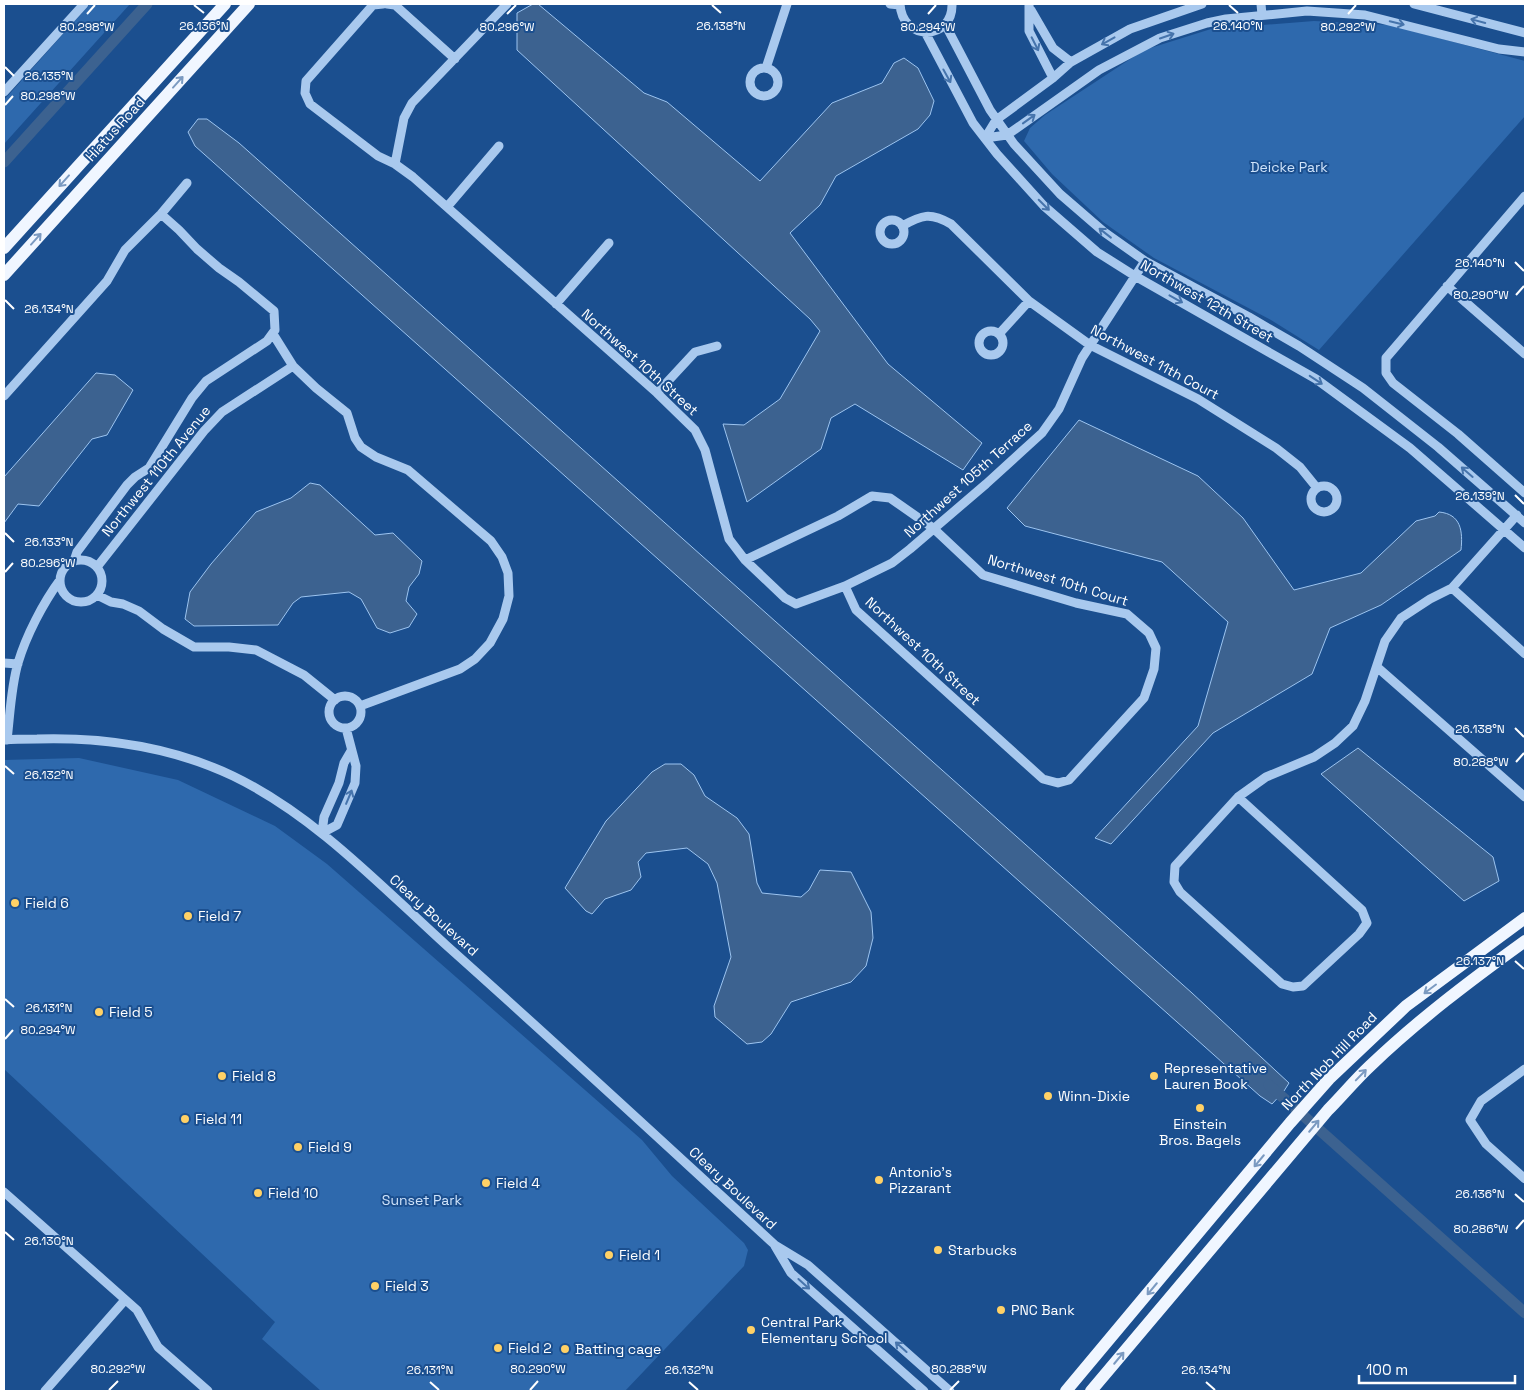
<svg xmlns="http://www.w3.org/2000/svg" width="1529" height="1395" font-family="'Space Grotesk',sans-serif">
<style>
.green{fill:#2e69ad}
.water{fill:#3c6290;stroke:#9cc4f0}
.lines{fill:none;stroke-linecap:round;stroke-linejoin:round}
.canal{stroke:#3c6290;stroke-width:11}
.minor{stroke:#a9c9ee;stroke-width:9}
.major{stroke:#f0f6ff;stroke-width:12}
.oneway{stroke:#4674ac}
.oneway2{stroke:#7b9ac1}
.ticks{fill:none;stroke:#fff;stroke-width:2}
.poi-dot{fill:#ffd166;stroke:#1b4f8f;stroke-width:2}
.labels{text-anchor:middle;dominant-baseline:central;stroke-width:4;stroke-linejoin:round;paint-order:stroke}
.street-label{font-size:14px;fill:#fff;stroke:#1b4f8f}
.park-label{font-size:14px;fill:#cfe3fa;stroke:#1b4f8f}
.poi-label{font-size:14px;fill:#fff;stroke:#1b4f8f;text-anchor:start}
.ticks-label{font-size:12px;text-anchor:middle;fill:#fff;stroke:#1b4f8f;stroke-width:4;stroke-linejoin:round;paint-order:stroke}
</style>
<rect width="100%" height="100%" fill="#1b4f8f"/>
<!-- green -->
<path class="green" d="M90,4H130L4,144V100Z
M1314,21L1390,25L1525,61V116L1319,350L1271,320L1154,258L1103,222L1052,174L1024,141L1030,128L1045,115L1144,50L1211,29Z
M79,758L178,780L275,826L327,864L642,1140L672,1176L744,1243L748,1250L744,1266L625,1391H321L262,1339L275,1322L4,1069V760Z"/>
<!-- water -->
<path class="water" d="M533,4H538L644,93L667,102L760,181L832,103L882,83L894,63L904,58L918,68L934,101L930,115L918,129L836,176L820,205L790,233L888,364L982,443L963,470L855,404L831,418L821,449L747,502L723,424L744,425L780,399L820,331L810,319L517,50V13Z
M198,119H207L239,143L1192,993L1289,1083L1284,1091L1272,1104L1260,1096L195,146L188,132Z
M96,373L115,375L133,390L107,435L92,439L39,506L18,504L4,523V477Z
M1079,420L1198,476L1243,518L1294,590L1361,573L1416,521L1435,516L1439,512C1461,514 1463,531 1461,550L1381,605L1330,628L1312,674L1213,733L1111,844L1095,838L1198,726L1228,622L1162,562L1025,526L1007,508Z
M310,483L320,485L375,535L393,533L422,561L419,574L409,587L406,601L417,614L409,627L390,633L377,628L361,599L349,592L301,597L293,603L278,625L194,626L185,619L190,592L211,564L256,512L291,498Z
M1358,748L1493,857L1499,881L1464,901L1321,774Z
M665,764H681L694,775L705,796L737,818L749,834L757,883L762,893L801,897L809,890L820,870L851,872L871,912L873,938L866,966L851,982L791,1002L771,1034L762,1042L747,1044L715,1017L714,1006L731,957L717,883L708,864L687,848L646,853L638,862L641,877L631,890L605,899L592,914L586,911L565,888L606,821L652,772Z"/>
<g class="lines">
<!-- canal -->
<path class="canal" d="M4,162L147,4
M1269,1085L1525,1313"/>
<!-- minor -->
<path class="minor" d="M383,4L373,5L306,81L305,93L310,104L378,156L395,164L413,177L657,393L695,430L705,450L729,539L745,560L785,598L796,604L845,586L856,610L1043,779L1058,783L1069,780L1144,698L1154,669L1156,648L1149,633L1127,614L1076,603L983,575L933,528L890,498L872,496L838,516L745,560
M387,4L395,5L455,59
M890,4L900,5
M900,4C902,42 953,41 952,4
M1029,4V31L1053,78
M1261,4L1262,15
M1414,4L1525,33
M1031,10L1053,48L1071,62
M945,24L990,110L1014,144L1060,194L1104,232L1145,261L1249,317L1299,346L1363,388L1438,447L1525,523
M925,32L973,123L997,154L1044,206L1097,252L1135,276L1316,379L1410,448L1525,548
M750 82a14 14 0 1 1 28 0a14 14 0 1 1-28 0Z
M766,68L787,4
M4,92L84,4
M985,138L1007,135L1099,70L1160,38L1207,23L1226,19L1307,11L1365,15L1499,49L1525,52
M985,138L996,120L1053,78L1071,62L1130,29L1202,4
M395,164L404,118L412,103L507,4
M1525,196L1386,358V373L1393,383L1458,434L1525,493
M447,207L499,146
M880 232a12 12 0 1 1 24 0a12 12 0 1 1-24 0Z
M902,226C922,215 930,212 951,224L1029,301L1090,345L1198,399L1276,448L1300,467L1317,488
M1447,286L1525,354
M556,304L609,243
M979 343a12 12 0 1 1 24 0a12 12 0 1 1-24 0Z
M273,334L293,366L316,388L347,413L355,438L361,447L376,457L408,470L491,541L502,557L508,573L509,596L503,619L490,643L475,659L460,669L360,706
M999,334L1029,301
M657,393L695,352L717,346
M4,396L107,281L125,250L161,214L187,183
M1311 499a13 13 0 1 1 26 0a13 13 0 1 1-26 0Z
M60 581a21 21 0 1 1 42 0a21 21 0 1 1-42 0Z
M74,561L77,552L127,485L135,477L149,468L192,398L206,381L267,341L275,330L274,311L239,282L219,268L197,249L179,230L161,214
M97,567L204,431L222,412L293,366
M845,586L892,563L910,549L986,484L1042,433L1059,409L1082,358L1145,261
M1452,588L1525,654
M97,595L111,602L123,604L139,611L163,629L194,647H229L256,650L304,675L335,700
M4,663L18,664
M1377,667L1525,797
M329 712a16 16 0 1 1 32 0a16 16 0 1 1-32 0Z
M4,740C15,739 26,739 37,739C104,737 172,747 233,776C314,815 380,885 446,945C557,1044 666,1145 775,1245L808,1265L950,1391
M7,740C10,715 11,687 18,663C26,636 43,603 60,580
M1238,797L1362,910L1367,923L1359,934L1303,986L1293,987L1282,984L1180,892L1174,882L1175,866L1238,797L1266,777L1314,757L1335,743L1353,726L1365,701L1385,641L1401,618L1430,599L1452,588L1517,515
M322,833L337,825L355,783L356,766L346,728
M322,833L324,817L339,783L344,763L351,751
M1525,1069L1481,1101L1470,1120L1486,1144L1525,1179
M4,1192L137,1310L158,1347L208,1391
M775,1246L791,1273L924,1391
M45,1391L125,1300"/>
<!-- major -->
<path class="major" d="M4,248L225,4
M4,275L249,4
M1066,1391L1290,1123L1329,1079L1406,1006L1525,918
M1091,1391L1328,1110C1342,1096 1355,1080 1370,1066C1418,1020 1471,980 1525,941"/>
</g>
<!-- one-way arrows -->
<defs><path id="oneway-shaft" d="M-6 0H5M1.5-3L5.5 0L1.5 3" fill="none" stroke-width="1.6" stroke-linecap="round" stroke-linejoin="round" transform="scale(1.25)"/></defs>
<g class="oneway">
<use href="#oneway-shaft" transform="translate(1478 21) rotate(-165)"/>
<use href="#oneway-shaft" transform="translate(1397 23) rotate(14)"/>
<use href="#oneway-shaft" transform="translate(1167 36) rotate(-19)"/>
<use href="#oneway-shaft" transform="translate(1108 41) rotate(151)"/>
<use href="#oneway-shaft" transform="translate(1035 44) rotate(63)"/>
<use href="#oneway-shaft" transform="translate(947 76) rotate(61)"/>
<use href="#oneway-shaft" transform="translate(1029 119) rotate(-36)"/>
<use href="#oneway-shaft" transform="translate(1044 205) rotate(45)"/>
<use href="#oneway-shaft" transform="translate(1105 233) rotate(-142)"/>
<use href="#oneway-shaft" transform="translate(1176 299) rotate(29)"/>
<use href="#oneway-shaft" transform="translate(1316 380) rotate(33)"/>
<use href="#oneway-shaft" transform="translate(1467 472) rotate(-139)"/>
<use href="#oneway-shaft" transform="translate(349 797) rotate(-67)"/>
<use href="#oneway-shaft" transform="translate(804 1284) rotate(42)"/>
<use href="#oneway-shaft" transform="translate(901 1347) rotate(-138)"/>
</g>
<g class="oneway2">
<use href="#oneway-shaft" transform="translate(178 82) rotate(-48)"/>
<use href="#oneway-shaft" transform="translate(64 181) rotate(132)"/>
<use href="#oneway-shaft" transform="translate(36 239) rotate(-48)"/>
<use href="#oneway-shaft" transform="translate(1430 989) rotate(143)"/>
<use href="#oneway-shaft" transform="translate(1361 1075) rotate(-46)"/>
<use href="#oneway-shaft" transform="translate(1314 1126) rotate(-50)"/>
<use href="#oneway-shaft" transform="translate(1259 1161) rotate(130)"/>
<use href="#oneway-shaft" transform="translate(1152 1289) rotate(130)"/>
<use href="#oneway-shaft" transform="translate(1119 1358) rotate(-50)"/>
</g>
<!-- ticks -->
<path class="ticks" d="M194,5L204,13M712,5L721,13M1229,5L1238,13M87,14L95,5M507,14L516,5M928,14L936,5M1348,14L1356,5M5,67L14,76M5,105L13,96M1515,262L1524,271M1516,295L1524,286M5,300L14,309M1515,495L1524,504M5,533L14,542M5,572L13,563M1515,728L1524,737M1516,762L1524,753M5,766L14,774M1515,961L1524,969M5,999L14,1007M5,1039L13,1030M1515,1194L1524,1202M1516,1229L1524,1220M5,1232L14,1240M430,1382L439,1390M689,1382L698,1390M1206,1382L1215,1390M109,1390L118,1381M530,1390L538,1381M950,1390L959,1381"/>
<!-- markers -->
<g class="poi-dot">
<circle cx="15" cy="903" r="5"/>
<circle cx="188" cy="916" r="5"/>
<circle cx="99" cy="1012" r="5"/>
<circle cx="222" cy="1076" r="5"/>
<circle cx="1154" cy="1076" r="5"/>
<circle cx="1048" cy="1096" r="5"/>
<circle cx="1200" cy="1108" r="5"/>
<circle cx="185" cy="1119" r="5"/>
<circle cx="298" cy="1147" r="5"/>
<circle cx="879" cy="1180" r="5"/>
<circle cx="486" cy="1183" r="5"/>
<circle cx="258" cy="1193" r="5"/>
<circle cx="938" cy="1250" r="5"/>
<circle cx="609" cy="1255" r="5"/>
<circle cx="375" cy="1286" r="5"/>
<circle cx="1001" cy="1310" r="5"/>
<circle cx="751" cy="1330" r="5"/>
<circle cx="498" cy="1348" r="5"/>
<circle cx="565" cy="1349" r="5"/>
</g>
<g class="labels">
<!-- street labels -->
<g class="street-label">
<text transform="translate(115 129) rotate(-48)">Hiatus Road</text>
<text transform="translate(1207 301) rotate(30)">Northwest 12th Street</text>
<text transform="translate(640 362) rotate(42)">Northwest 10th Street</text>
<text transform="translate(1155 362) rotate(28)">Northwest 11th Court</text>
<text transform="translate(156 471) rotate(-51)">Northwest 110th Avenue</text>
<text transform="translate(968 479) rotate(-42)">Northwest 105th Terrace</text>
<text transform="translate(1058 580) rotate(17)">Northwest 10th Court</text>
<text transform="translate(923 651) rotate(43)">Northwest 10th Street</text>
<text transform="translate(434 915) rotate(42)">Cleary Boulevard</text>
<text transform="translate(1329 1061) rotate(-46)">North Nob Hill Road</text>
<text transform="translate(733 1188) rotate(43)">Cleary Boulevard</text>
</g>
<!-- park labels -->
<g class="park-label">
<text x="1289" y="167">Deicke Park</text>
<text x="422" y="1200">Sunset Park</text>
</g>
<!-- poi labels -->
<g class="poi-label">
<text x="25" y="903">Field 6</text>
<text x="198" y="916">Field 7</text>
<text x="109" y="1012">Field 5</text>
<text x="1164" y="1068">Representative<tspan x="1164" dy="16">Lauren Book</tspan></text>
<text x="232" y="1076">Field 8</text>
<text x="1058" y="1096">Winn-Dixie</text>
<text x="195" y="1119">Field 11</text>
<text x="1200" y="1124" text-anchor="middle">Einstein<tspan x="1200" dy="16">Bros. Bagels</tspan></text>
<text x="308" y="1147">Field 9</text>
<text x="889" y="1172">Antonio's<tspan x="889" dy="16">Pizzarant</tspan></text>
<text x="496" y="1183">Field 4</text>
<text x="268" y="1193">Field 10</text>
<text x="948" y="1250">Starbucks</text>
<text x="619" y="1255">Field 1</text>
<text x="385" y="1286">Field 3</text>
<text x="1011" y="1310">PNC Bank</text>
<text x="761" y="1322">Central Park<tspan x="761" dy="16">Elementary School</tspan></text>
<text x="508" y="1348">Field 2</text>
<text x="575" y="1349">Batting cage</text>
</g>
</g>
<g class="ticks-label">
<text x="204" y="30">26.136°N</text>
<text x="721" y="30">26.138°N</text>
<text x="1238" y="30">26.140°N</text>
<text x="87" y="31">80.298°W</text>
<text x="507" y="31">80.296°W</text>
<text x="928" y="31">80.294°W</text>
<text x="1348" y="31">80.292°W</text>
<text x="49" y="80">26.135°N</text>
<text x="48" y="100">80.298°W</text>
<text x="1480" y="267">26.140°N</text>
<text x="1481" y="299">80.290°W</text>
<text x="49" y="313">26.134°N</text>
<text x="1480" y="500">26.139°N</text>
<text x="49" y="546">26.133°N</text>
<text x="48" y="567">80.296°W</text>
<text x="1480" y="733">26.138°N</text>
<text x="1481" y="766">80.288°W</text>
<text x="49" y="779">26.132°N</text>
<text x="1480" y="965">26.137°N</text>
<text x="49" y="1012">26.131°N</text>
<text x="48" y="1034">80.294°W</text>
<text x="1480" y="1198">26.136°N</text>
<text x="1481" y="1233">80.286°W</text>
<text x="49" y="1245">26.130°N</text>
<text x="118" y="1373">80.292°W</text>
<text x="538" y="1373">80.290°W</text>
<text x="959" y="1373">80.288°W</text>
<text x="430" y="1374">26.131°N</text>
<text x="689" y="1374">26.132°N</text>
<text x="1206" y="1374">26.134°N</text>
</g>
<!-- border -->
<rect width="1529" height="1395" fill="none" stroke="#ffffff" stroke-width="10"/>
<!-- scale -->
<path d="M1359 1375v8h156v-8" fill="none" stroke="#ffffff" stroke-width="2.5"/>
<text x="1366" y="1375" font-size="15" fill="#ffffff" stroke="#1b4f8f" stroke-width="4" paint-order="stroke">100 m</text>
</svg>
